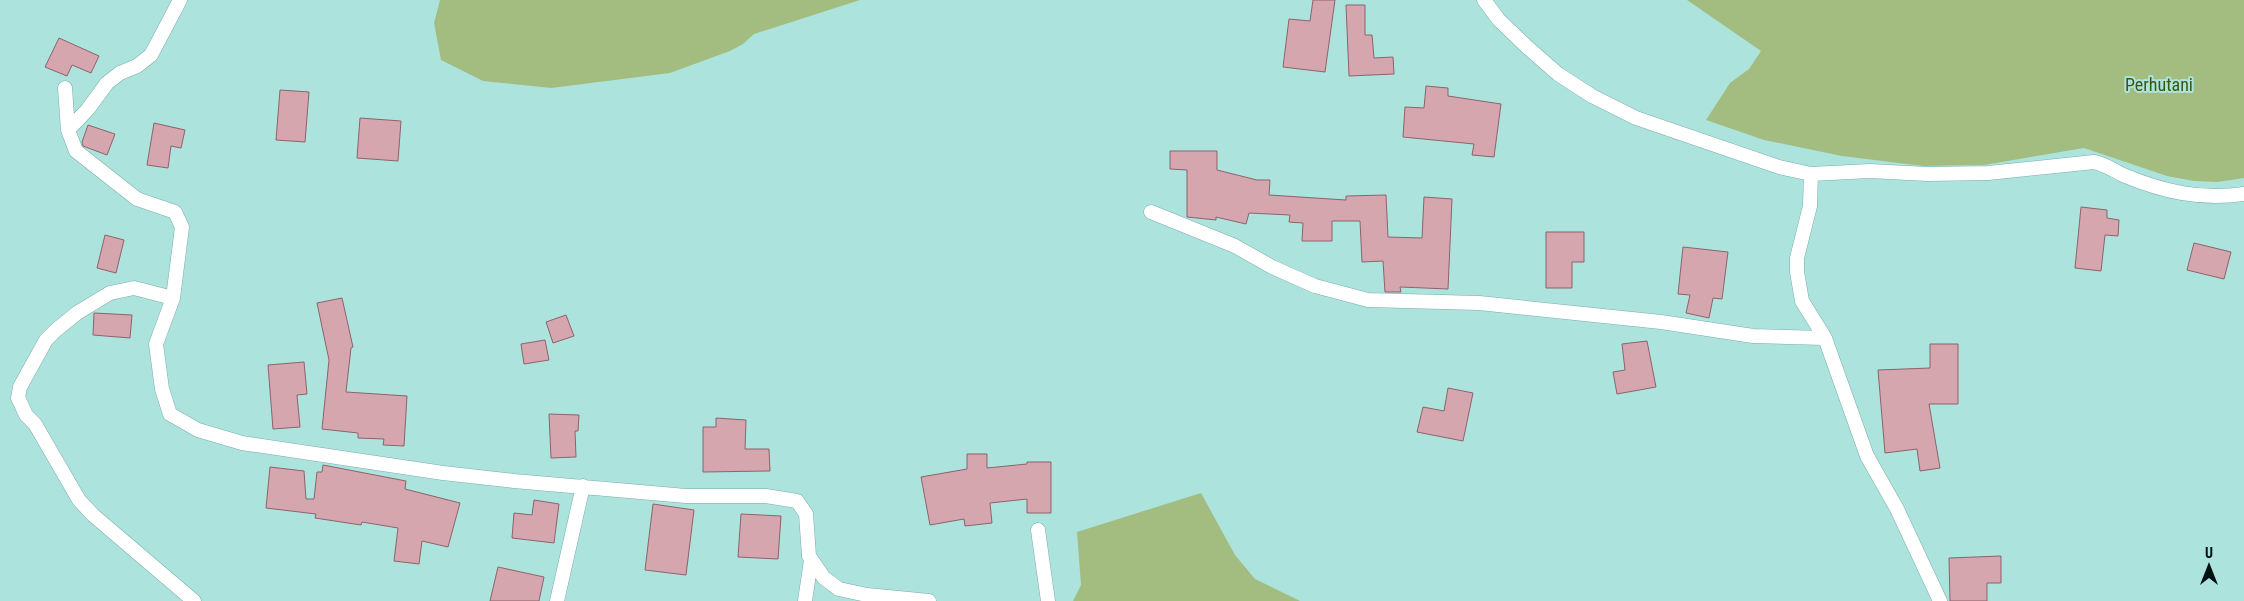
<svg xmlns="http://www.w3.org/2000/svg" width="2244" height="601" font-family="'Roboto Condensed',sans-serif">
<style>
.green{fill:#a3bd80}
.building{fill:#d5a6ae;stroke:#8d636b}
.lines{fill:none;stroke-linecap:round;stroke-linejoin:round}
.street-casing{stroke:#7aaea8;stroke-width:15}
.street{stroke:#fff;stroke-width:14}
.labels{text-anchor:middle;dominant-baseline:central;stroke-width:4;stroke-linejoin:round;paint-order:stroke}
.park-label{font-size:18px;fill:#3d550f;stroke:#ade3dd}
</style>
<rect width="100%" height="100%" fill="#ade3dd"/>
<!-- green -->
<path class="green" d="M440,0H860L754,34L743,44L730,51L670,73L551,88L483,81L441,60L434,23Z
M1687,0H2244V178L2217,182L2194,181L2167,176L2084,148L1984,165L1923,166L1842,156L1764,140L1706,120L1730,83L1749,69L1761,51Z
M1201,493L1235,555L1255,579L1300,601H1073L1081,585L1077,532Z"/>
<!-- building -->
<path class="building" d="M1313,0H1335L1325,72L1283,67L1289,19L1310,21Z
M1346,5H1365V35H1372L1374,58L1393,57L1394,74L1349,76Z
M59,38L99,56L91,73L72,65L67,76L45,67Z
M1426,86L1448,88V96L1501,104L1494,157L1472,155L1474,144L1403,137L1405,107L1424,108Z
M280,90L309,92L305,142L276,140Z
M360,118L401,121L398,161L357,158Z
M154,123L185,130L181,148L171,146L168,168L147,165Z
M88,125L115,134L107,155L83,146L82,142Z
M1170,151H1217V170L1257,180H1270L1269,195L1346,200V196L1386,195L1388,237L1422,238L1424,197L1452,199L1448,289L1400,287L1401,292H1385L1383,261L1362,262L1360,221H1332V241H1302L1303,223L1289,222L1290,215L1249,213L1246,224L1216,217V220L1187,217V170L1170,169Z
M2081,207L2107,210V218L2119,220L2118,236L2105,235L2101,271L2075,268Z
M1546,232H1584V262H1572V288H1546Z
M105,235L124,240L116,273L97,268Z
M2194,243L2231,252L2224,279L2187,270Z
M1683,247L1728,252L1722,299L1713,298L1709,318L1686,313L1690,295L1678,294Z
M342,298L353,347L351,348L346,392L407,396L404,446L383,445L384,439L358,438V433L322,429L329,360L317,303Z
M94,313L132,315L130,338L93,335Z
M566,315L574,336L553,343L546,322Z
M545,340L549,360L524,364L521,344Z
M1647,341L1656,387L1617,394L1613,372L1625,370L1622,344Z
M1930,344H1958V404H1929L1940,468L1920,471L1917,449L1885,453L1878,370L1930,368Z
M304,362L307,394L297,395L300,427L273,429L268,365Z
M1448,388L1473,393L1463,441L1417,432L1423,407L1444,411Z
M549,414L579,415L578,431H575L576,457L551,458Z
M716,418L746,420L745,449H769L770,471L703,472V427H716Z
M967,454H987V468L1027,464V462H1051V513H1027V499L990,503L992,523L965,526L964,519L930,525L921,477L967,469Z
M323,465L406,481L405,489L460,503L448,547L422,541L419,564L394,561L398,528L362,522L361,525L315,518L316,514L266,508L270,467L304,471L306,499H314L317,472H322Z
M534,500L559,504L554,543L512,538L514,513L532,515Z
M653,504L694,510L686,575L645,570Z
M741,514L781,516L778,559L738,557Z
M2001,556V583H1987V601H1950L1949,558Z
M498,567L544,577L539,601H490Z"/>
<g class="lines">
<!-- street casing -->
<g class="street-casing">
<path id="street" d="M1484,0L1499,20L1526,46L1558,74L1592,96L1636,118L1779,167L1811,174L1870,171L1927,174L1988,173L2094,162C2105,164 2113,170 2123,175C2164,192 2200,200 2244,194
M65,88L68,130L76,151L137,199L175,212L182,227L173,298L156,344L162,389L170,414L198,430L242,443L443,473L514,481L686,496H766L797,501L806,514L809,556L824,578L839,589L867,595L929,601
M68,130L88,109L107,83L120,73L137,66L151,55L180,0
M1811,174L1810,206L1797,258V272L1802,301L1825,338L1867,456L1897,509L1940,601
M1151,212L1235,246L1272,267L1315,286L1368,300L1479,303L1661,322L1753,336L1825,338
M173,298L134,288L110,293L77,313L56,330L46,340L20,387L18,398L21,404L26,415L35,424L79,500L93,515L194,601
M1038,530L1048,601
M557,601L583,486
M805,601L811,560"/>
</g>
<!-- street -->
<use href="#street" class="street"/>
</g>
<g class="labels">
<!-- park labels -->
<g class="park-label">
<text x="2159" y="84">Perhutani</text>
</g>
</g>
<!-- north arrow -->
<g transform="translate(2209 566)" stroke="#ade3dd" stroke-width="4" paint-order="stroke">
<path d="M0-4L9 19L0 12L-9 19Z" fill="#00110f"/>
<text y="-8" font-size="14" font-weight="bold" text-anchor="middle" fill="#00110f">U</text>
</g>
</svg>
